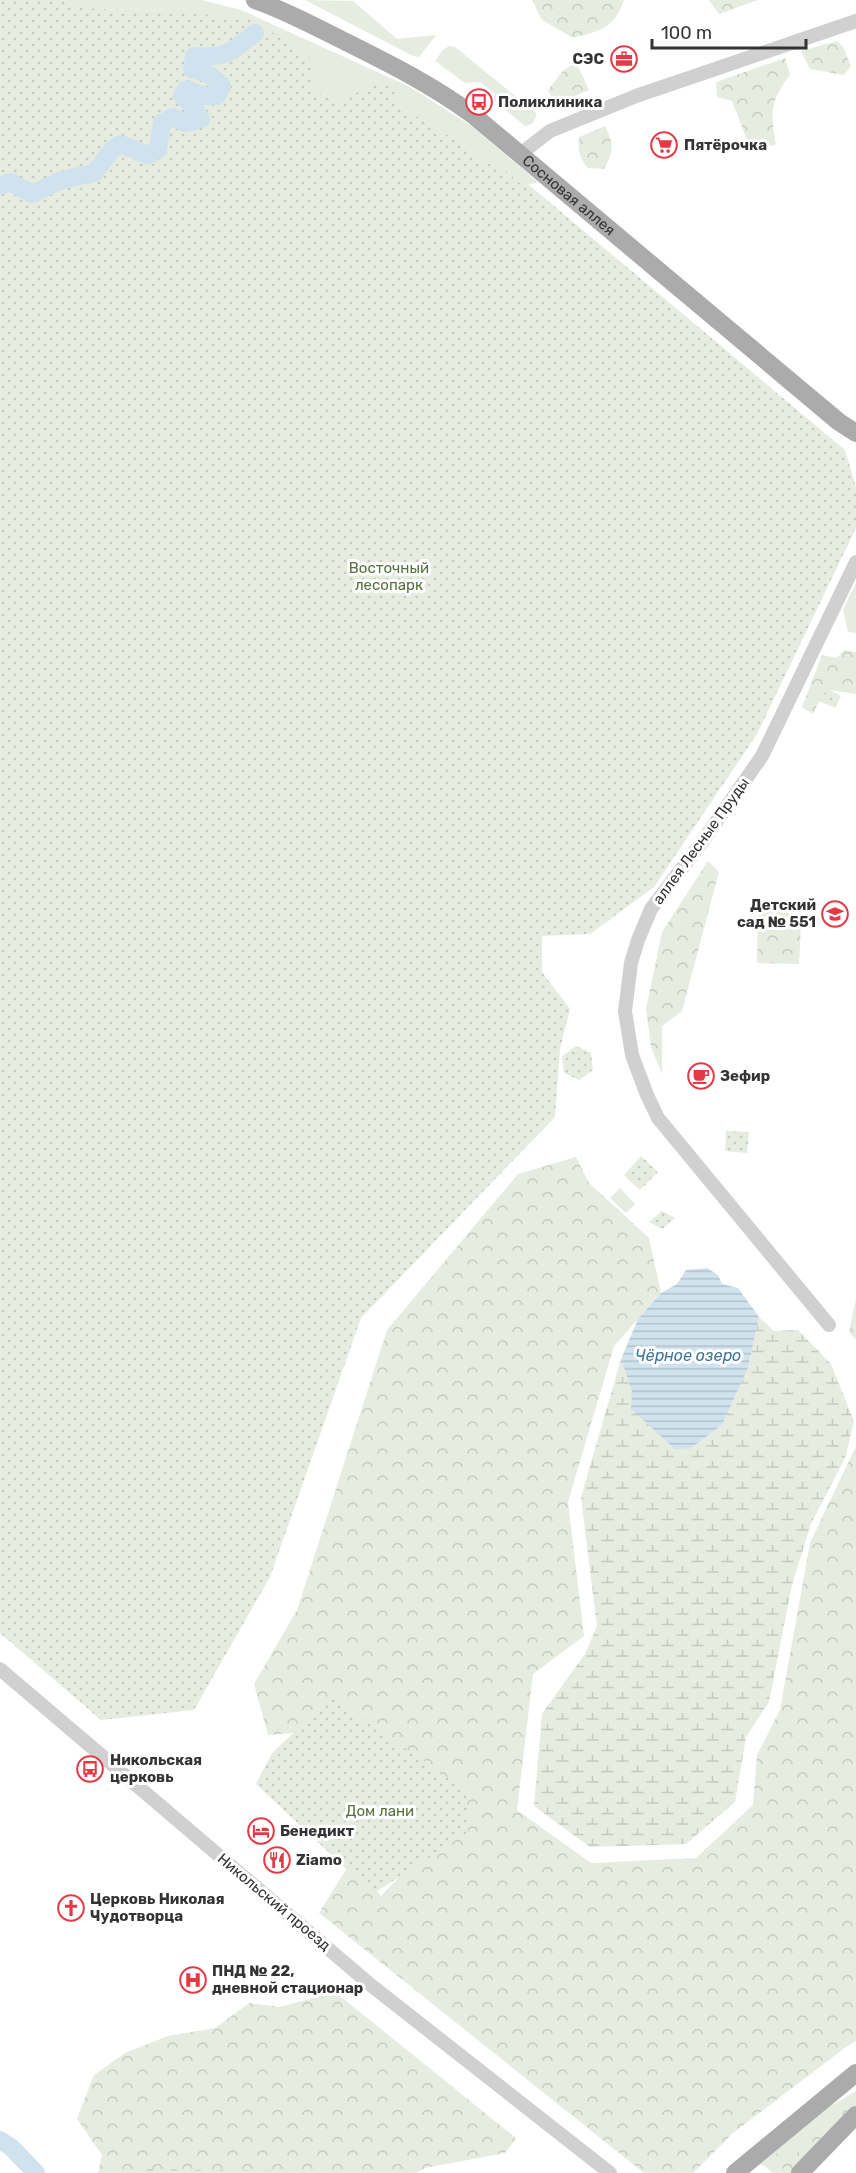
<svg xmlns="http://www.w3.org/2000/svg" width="856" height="2173" viewBox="0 0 856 2173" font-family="Rubik,sans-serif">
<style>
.grass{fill:#e6ecdf}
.forest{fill:url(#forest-crowns)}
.wetland{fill:url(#wetland-marsh)}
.cemetery{fill:url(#cemetery-stones)}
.park{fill:url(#park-dots)}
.water{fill:url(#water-rules)}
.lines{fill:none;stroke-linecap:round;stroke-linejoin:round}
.river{stroke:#cfe2ee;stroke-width:18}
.minor{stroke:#d0d0d0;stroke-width:14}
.major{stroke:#ababab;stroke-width:18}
.labels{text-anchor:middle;stroke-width:6;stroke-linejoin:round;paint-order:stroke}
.poi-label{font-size:15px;font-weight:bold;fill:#333;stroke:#fff;text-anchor:start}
.street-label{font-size:15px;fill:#333;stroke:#fff}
.park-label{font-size:15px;fill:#56703f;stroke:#fff}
.water-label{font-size:16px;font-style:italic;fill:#3f7597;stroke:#fff}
</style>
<defs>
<pattern id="forest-crowns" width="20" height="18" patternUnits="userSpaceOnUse" patternTransform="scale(1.5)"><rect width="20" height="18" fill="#e6ecdf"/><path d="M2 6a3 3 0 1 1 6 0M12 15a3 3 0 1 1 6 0" fill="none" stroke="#c6cbc0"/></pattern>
<pattern id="wetland-marsh" width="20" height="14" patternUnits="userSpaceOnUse" patternTransform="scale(1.5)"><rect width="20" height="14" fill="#e6ecdf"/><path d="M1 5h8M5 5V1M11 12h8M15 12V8" fill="none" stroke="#c6cbc0"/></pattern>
<pattern id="cemetery-stones" width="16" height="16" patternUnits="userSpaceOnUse" patternTransform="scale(1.5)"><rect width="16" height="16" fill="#e6ecdf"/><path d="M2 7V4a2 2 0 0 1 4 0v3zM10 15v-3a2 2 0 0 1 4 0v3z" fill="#c6cbc0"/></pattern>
<pattern id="park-dots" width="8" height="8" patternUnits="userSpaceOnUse" patternTransform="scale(1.5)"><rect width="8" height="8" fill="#e6ecdf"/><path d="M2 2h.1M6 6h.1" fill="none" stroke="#c6cbc0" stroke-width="1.8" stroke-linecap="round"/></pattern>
<pattern id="water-rules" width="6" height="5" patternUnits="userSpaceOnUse" patternTransform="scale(1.5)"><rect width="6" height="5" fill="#cfe2ee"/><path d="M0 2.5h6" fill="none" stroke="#b2c2cd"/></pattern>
</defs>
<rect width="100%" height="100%" fill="#fff"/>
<path class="grass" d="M60,0H202L241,10L410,87L470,125L538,182L523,186L501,166L476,161L467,147L399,106L336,102L311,88V59L170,11L95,9Z
M305,0L353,1L397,39L436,35L419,57L413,56Z
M449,46L455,47L536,113C536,121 533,125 525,126L494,100L495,94L480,82L465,83L435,61L443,50Z
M856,583V633L848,632L843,609Z
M620,1188L635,1204L626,1213L610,1198Z
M856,2091V2106L792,2173H773L765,2166L757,2163L827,2108Z"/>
<path class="forest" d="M532,0H624C614,29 599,31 573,38L542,20Z
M709,0H758L719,14Z
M837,41L843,47L851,66L844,75L810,69L801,51Z
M785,58L790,74C770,103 770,111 776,145L750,148L732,101L717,97L716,82Z
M576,62L589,90L555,104L548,90L562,72Z
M605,126C614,145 614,150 604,169L588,168C579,158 578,150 579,137Z
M844,650L856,652V694L829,690L822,695L813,714L802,707L822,655L837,658Z
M708,861L719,872L682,1011L662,1026V1074L651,1047L646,1009L662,932Z
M758,904L802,907L799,964L757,963Z
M576,1157L589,1183L649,1238L661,1293L614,1346L568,1502L584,1636L533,1674L517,1810L591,1863L696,1858L753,1805L757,1755L780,1710L810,1543L856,1446V2041L846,2047L733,2133L693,2173H644L319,1913L352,1860L381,1896L420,1855L307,1732L268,1735L254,1684L297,1610L387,1330L518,1174Z
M856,1299V1340L849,1332Z
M335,1992L516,2138L505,2153L425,2168L416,2173H98L102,2155L77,2119L94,2075L125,2053L168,2036L215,2028L249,2003L280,2007Z
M845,2104L847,2112L836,2123L825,2114L833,2108Z
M817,2126L822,2135L815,2149L808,2153L796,2140L806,2129Z
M793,2145L799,2152L800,2162L789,2172L775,2164L772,2156Z"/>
<path class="wetland" d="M759,1317L774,1331L798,1330L831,1364L854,1421L845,1458L811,1524L792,1585L769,1702L746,1737L735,1802L686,1844L590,1847L534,1806L542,1714L585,1654L597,1626L581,1497L621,1359L632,1392L691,1448L722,1425L748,1368Z"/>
<path class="cemetery" d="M145,2169L397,2172V2173H142Z"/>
<path class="park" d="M0,0H60L95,9L170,11L253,19L311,59V88L336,102L381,82L397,91L399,106L467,147L476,161L501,166L523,186L529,185L845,450L856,487V528L757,734L654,887L590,934L542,936V972L570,1009L560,1049L555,1117L361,1318L270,1577L194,1710L101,1720L0,1633Z
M829,690L841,696L835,708L819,701L822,695Z
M576,1046L591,1053L593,1070L579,1080L564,1073L562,1056Z
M726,1131L749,1132L747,1153L725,1151Z
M641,1156L658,1172L640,1190L624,1175Z
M662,1211L675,1218L662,1229L649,1222Z
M331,1698L466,1790L468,1832L373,1894L256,1784L272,1753Z"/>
<path class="water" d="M707,1268L718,1275L722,1284L738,1288L759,1317L748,1368L722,1425L691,1448L675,1449L631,1409L632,1392L621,1359L638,1319L661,1293L677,1284L686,1270Z"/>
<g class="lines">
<path class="river" d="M0,186L10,182L32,194L62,180L94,173L112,150L120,144L148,155L158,150L162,123L173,117L186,123L201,119L194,107L182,96L186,89L204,96H217L222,86L210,75L192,69L194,56C225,59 232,52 255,33
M0,2140L11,2147L36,2173"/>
<path class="minor" d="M519,155L550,131L636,96L856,21
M829,1325L658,1118L647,1095L632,1055L625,1011L631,963L638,940L651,909L702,842L762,756L856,562
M0,1669L372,1986L610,2173"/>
<g class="major">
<path id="s1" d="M255,0C284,10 312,25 340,39C388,63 429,83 473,115L839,422L856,433"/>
<path d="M735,2173L856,2073"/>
<path d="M800,2173L856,2115"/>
</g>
</g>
<defs>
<g id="office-ring" transform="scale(1.35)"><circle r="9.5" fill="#fff" stroke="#e63946" stroke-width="1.5"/><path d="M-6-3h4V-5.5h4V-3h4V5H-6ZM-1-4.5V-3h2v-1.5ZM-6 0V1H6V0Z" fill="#e63946"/></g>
<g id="bus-ring" transform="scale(1.35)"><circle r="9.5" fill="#fff" stroke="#e63946" stroke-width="1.5"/><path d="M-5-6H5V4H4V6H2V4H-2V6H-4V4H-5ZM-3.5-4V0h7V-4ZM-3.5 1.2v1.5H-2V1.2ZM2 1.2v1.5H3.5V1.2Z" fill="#e63946"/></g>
<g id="supermarket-ring" transform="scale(1.35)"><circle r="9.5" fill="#fff" stroke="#e63946" stroke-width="1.5"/><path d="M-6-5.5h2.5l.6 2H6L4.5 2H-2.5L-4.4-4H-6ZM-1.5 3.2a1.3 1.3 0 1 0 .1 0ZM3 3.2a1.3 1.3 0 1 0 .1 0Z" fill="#e63946"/></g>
<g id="school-ring" transform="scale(1.35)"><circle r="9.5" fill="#fff" stroke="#e63946" stroke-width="1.5"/><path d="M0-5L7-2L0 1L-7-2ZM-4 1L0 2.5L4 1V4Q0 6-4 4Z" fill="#e63946"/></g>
<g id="cafe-ring" transform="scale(1.35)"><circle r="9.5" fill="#fff" stroke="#e63946" stroke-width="1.5"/><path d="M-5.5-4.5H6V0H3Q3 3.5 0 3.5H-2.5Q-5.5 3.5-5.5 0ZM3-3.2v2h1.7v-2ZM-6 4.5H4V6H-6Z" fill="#e63946"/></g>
<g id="hotel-ring" transform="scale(1.35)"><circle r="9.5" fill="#fff" stroke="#e63946" stroke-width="1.5"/><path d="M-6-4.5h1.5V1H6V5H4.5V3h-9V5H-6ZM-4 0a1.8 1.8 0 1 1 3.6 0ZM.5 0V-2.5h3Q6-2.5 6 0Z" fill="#e63946"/></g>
<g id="restaurant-ring" transform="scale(1.35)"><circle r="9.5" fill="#fff" stroke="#e63946" stroke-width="1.5"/><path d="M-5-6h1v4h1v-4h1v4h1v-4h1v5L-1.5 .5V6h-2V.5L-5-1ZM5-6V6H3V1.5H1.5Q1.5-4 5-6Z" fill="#e63946"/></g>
<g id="church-ring" transform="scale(1.35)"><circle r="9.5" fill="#fff" stroke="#e63946" stroke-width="1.5"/><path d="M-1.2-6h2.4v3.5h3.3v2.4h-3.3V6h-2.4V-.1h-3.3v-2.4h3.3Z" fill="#e63946"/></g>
<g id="hospital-ring" transform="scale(1.35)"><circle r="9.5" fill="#fff" stroke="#e63946" stroke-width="1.5"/><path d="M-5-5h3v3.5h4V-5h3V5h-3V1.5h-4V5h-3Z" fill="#e63946"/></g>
</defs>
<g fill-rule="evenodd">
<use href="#office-ring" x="624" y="59"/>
<use href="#bus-ring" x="479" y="102"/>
<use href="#supermarket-ring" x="664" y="145"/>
<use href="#school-ring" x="835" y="914"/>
<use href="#cafe-ring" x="701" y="1076"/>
<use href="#bus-ring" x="90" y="1769"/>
<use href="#hotel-ring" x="261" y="1831"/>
<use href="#restaurant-ring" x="277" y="1860"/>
<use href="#church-ring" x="71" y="1908"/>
<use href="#hospital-ring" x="193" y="1980"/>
</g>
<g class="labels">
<g class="poi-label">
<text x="604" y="64" text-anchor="end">СЭС</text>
<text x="498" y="107">Поликлиника</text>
<text x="684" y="150">Пятёрочка</text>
<text x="816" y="910" text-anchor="end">Детский<tspan x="816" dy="17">сад № 551</tspan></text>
<text x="720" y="1081">Зефир</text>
<text x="110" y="1765">Никольская<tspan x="110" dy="17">церковь</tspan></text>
<text x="280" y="1836">Бенедикт</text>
<text x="296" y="1865">Ziamo</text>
<text x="90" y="1904">Церковь Николая<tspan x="90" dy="17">Чудотворца</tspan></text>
<text x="212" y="1976">ПНД № 22,<tspan x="212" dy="17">дневной стационар</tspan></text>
</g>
<g class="street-label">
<text dy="5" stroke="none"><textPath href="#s1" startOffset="372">Сосновая аллея</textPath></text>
<text transform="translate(701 841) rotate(-54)" y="5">аллея Лесные Пруды</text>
<text transform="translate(274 1902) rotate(40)" y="5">Никольский проезд</text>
</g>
<g class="park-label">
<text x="389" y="573">Восточный<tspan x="389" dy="17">лесопарк</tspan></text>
<text x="380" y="1816">Дом лани</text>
</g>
<g class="water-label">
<text x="688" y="1361">Чёрное озеро</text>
</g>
</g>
<path d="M652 39v9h154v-9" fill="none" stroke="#333333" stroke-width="3"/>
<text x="661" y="39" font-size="18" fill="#333333" stroke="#ffffff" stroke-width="4.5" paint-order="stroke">100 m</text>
</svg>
